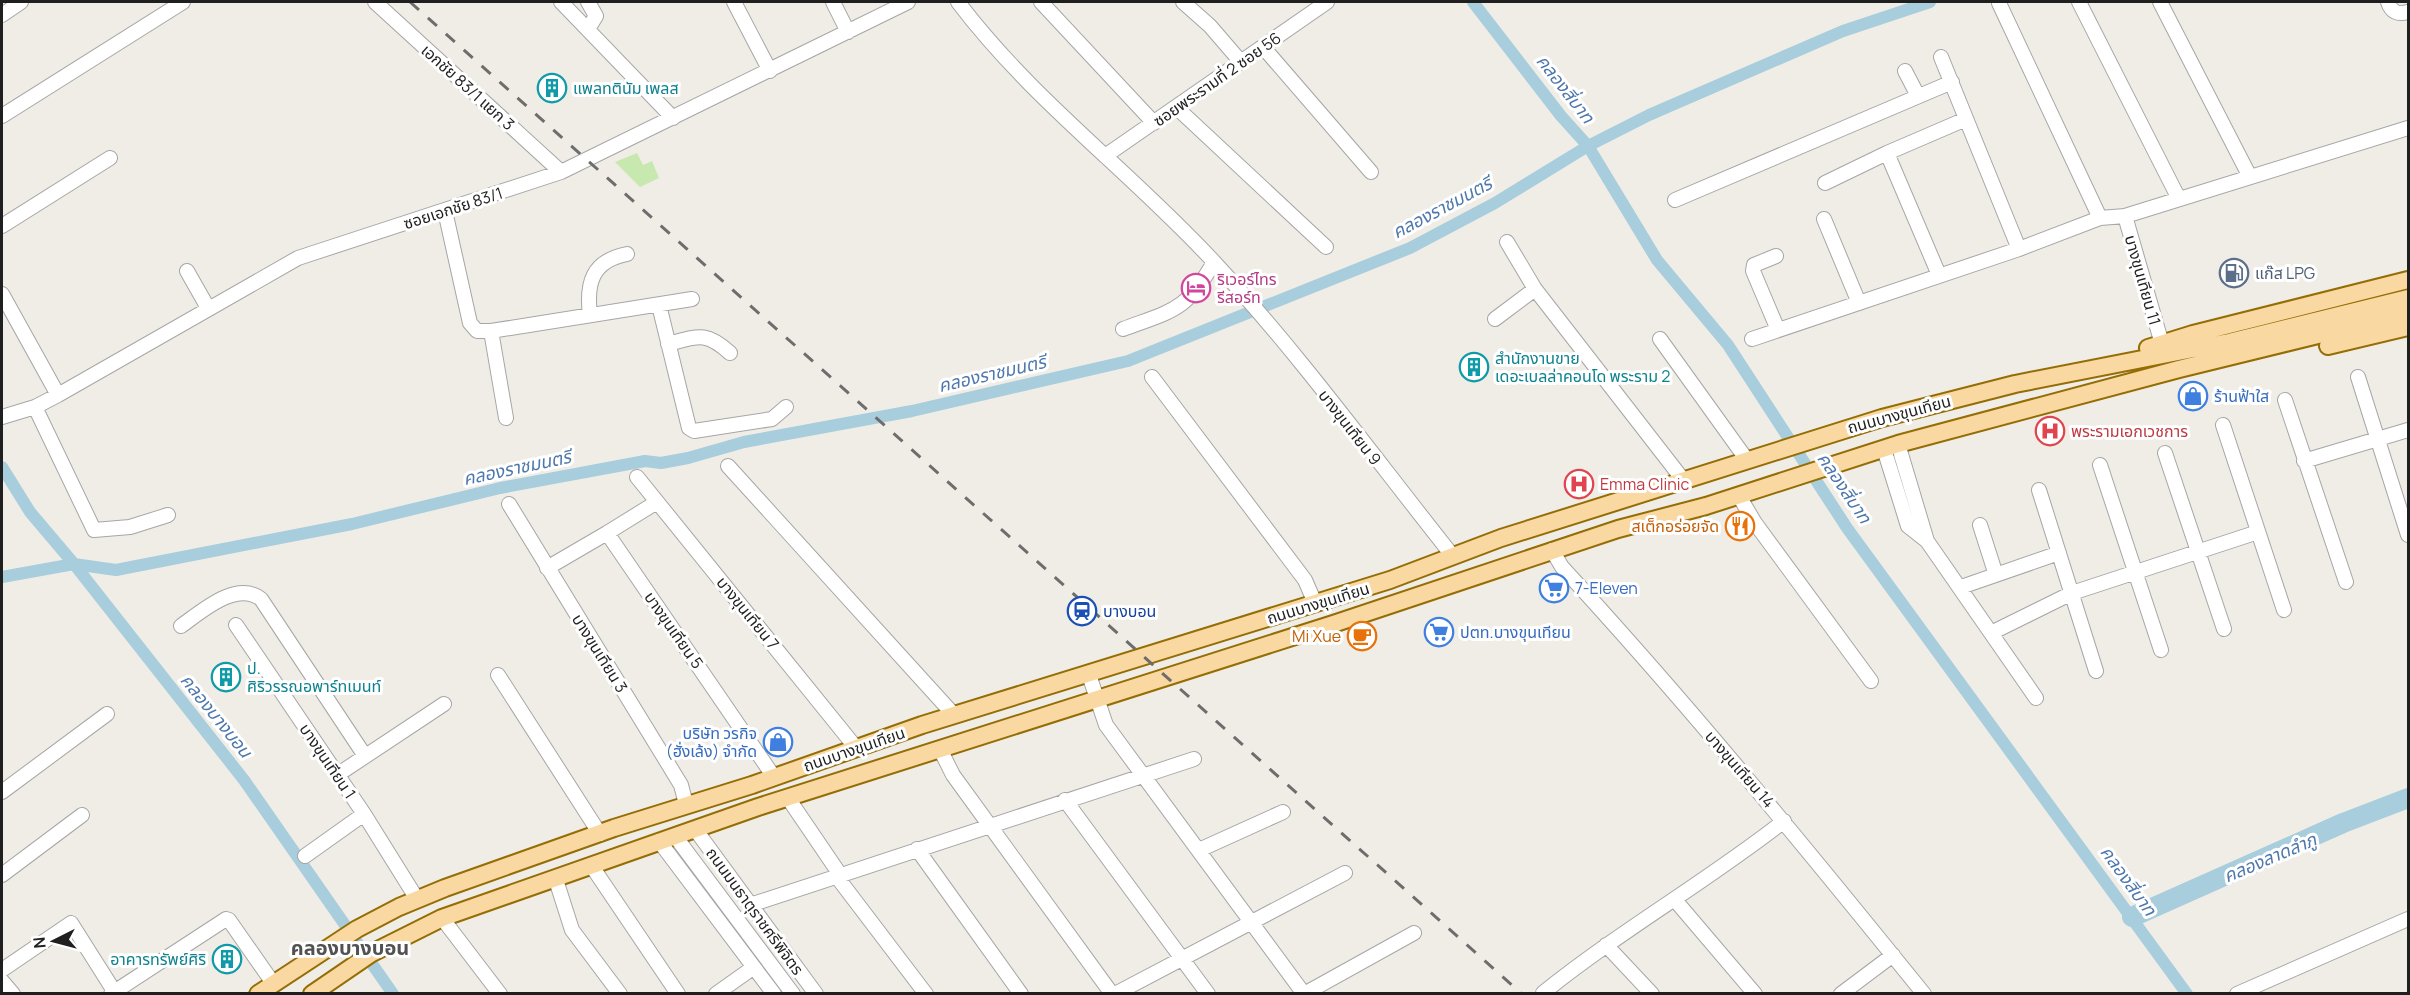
<svg xmlns="http://www.w3.org/2000/svg" width="2410" height="995" viewBox="0 0 2410 995" font-family="Manrope,'Noto Sans Thai',sans-serif">
<style>
.grass{fill:#c7e8ae}
.lines{fill:none;stroke-linecap:round;stroke-linejoin:round}
.canal{stroke:#a8cddc;stroke-width:12}
.river{stroke:#a8cddc;stroke-width:20}
.minor-casing{stroke:#a6a6a6;stroke-width:16}
.major-casing{stroke:#956d05;stroke-width:20}
.minor{stroke:#fff;stroke-width:14}
.major{stroke:#f9d8a2;stroke-width:16}
.rail{stroke:#6d6d6d;stroke-width:3;stroke-dasharray:12 12;stroke-linecap:butt}
.labels{text-anchor:middle;stroke-width:6;stroke-linejoin:round;paint-order:stroke}
.street-label{font-size:16px;fill:#1f1f1f;stroke:#fff}
.culture-label{font-size:16px;fill:#0d838f;stroke:#fff;text-anchor:start}
.service-label{font-size:16px;fill:#4e5e75;stroke:#fff;text-anchor:start}
.hotel-label{font-size:16px;fill:#b23c85;stroke:#fff;text-anchor:start}
.shop-label{font-size:16px;fill:#366cbe;stroke:#fff;text-anchor:start}
.health-label{font-size:16px;fill:#be3a42;stroke:#fff;text-anchor:start}
.food-label{font-size:16px;fill:#c56008;stroke:#fff;text-anchor:end}
.transit-label{font-size:16px;fill:#164399;stroke:#fff;text-anchor:start}
.water-label{font-size:18px;font-style:italic;fill:#4e78ac;stroke:#fff}
.quarter-label{font-size:20px;font-weight:bold;fill:#525252;stroke:#fff}
</style>
<rect width="100%" height="100%" fill="#f0ede6"/>
<path class="grass" d="M637,153L643,165L652,161L659,178L640,187L615,162Z"/>
<g class="lines">
<path class="canal" d="M1473,2L1561,116L1588,146L1657,260L1728,345L1847,528L2187,994
M2,467L30,512L74,564L244,780L393,994
M2,577L74,564L116,570L352,524L500,488L645,461L661,463L688,458L744,442L912,411L1128,361L1410,248L1495,203L1588,146L1649,115L1843,31L1930,2"/>
<path class="river" d="M2132,917L2343,823L2408,798"/>
<g class="minor-casing">
<path id="minor" d="M375,2L561,172
M561,2L673,118
M734,2L770,71
M833,2L848,32
M958,2C1032,100 1132,173 1215,263C1300,355 1374,457 1452,555
M1041,2L1154,123
M1183,2L1210,26L1241,62
M2079,2L2179,199
M2160,2L2250,177
M2388,2C2391,12 2398,15 2408,12
M1999,3L2100,218
M2,15L21,2
M588,29L596,16L588,2
M1263,47L1371,172
M1941,57L2019,249
M1905,71L1918,96
M1177,108L1326,247
M2,116L183,2
M1887,153L1939,275
M1105,156L1327,2
M1825,183L1887,153L1966,119
M1675,200L1952,82
M445,211L470,323L477,331H491L692,299
M2125,216L2162,344
M1824,219L1859,303
M2,226L110,158
M1507,242L1535,289L1684,481
M1776,256L1754,265L1753,271L1778,330
M187,271L208,308
M2,294L58,395
M659,305L689,428L694,431L772,419L786,407
M590,315C586,283 592,261 627,254
M1495,319L1535,289
M1123,329C1174,310 1186,311 1214,262
M491,331L506,418
M1660,339L1747,460
M1752,339L2019,249L2100,218L2125,216L2408,128
M668,344C698,336 706,331 730,353
M1152,377L1305,580L1315,603
M2358,377L2408,535
M2285,400L2346,582
M35,407L94,530L130,527L168,515
M2,417L35,407L58,395L298,258L561,172L908,2
M2223,425L2284,610
M1898,444L1927,541
M1884,449L1908,526L1927,541L2036,698
M2165,453L2224,629
M2304,461L2408,430
M2100,465L2161,650
M728,466L954,715
M637,477L857,749
M2039,490L2096,671
M1739,496L1755,523L1871,681
M657,502L607,533L774,777
M509,504L681,785L686,804
M1980,525L1995,572
M1552,550L1562,567C1688,704 1806,848 1924,994
M547,568L607,533
M1961,587L2059,553
M236,625L364,814L417,899
M181,626C201,612 236,580 261,599L365,756
M1993,632L2072,593L2258,532
M498,675L600,834
M1089,675L1106,725L1304,994L1414,933
M940,749L953,775L1112,994
M337,775L444,704
M2,792L107,714
M788,798L841,876
M1065,800L1208,994
M695,829L816,994
M675,836L793,994
M659,841L774,994
M917,849L1021,994
M1199,850L1283,812
M305,856L364,814
M591,865L678,994
M2,875L82,815
M837,877L926,994
M556,880L572,930L620,994
M1675,900L1755,994
M750,905L1194,759
M442,918L500,994
M1606,945L1652,994
M2,970L71,923L114,991
M2,981L13,994
M1543,993C1620,931 1706,882 1784,821
M111,994L226,919L229,920L273,983
M716,994L754,967
M1115,994L1345,873
M1841,994L1893,955
M2237,994L2408,919"/>
</g>
<g class="major-casing">
<path id="major" d="M2328,346L2408,327
M2148,348L2193,334L2408,280
M258,994L357,929L399,907L445,888L614,828L752,785L922,725L1390,580L1501,538L1882,418L2015,384L2229,342L2408,298
M312,994L372,953L442,918L758,807L1333,624L1618,529L1706,506L1898,444L2179,369L2408,313"/>
</g>
<use href="#minor" class="minor"/>
<use href="#major" class="major"/>
<path class="rail" d="M410,2L1522,994"/>
</g>
<defs>
<g id="building-ring" transform="scale(1.5)"><circle r="9.5" fill="#fff" stroke="#0f9aa8" stroke-width="1.5"/><path d="M-4-6H4V6H1V3H-1V6H-4ZM-2.5-4.3h1.7v1.8h-1.7ZM.8-4.3h1.7v1.8H.8ZM-2.5-1h1.7V.8h-1.7ZM.8-1h1.7V.8H.8Z" fill="#0f9aa8"/></g>
<g id="fuel-ring" transform="scale(1.5)"><circle r="9.5" fill="#fff" stroke="#5c6f8a" stroke-width="1.5"/><path d="M-5.5-6h7V0h2V4h1.3V-2.5L3-4.5l.8-.8L6-3V5H2.5V1h-1V6h-7ZM-4.2-4.7v3.2H.2V-4.7Z" fill="#5c6f8a"/></g>
<g id="hotel-ring" transform="scale(1.5)"><circle r="9.5" fill="#fff" stroke="#d1479c" stroke-width="1.5"/><path d="M-6-4.5h1.5V1H6V5H4.5V3h-9V5H-6ZM-4 0a1.8 1.8 0 1 1 3.6 0ZM.5 0V-2.5h3Q6-2.5 6 0Z" fill="#d1479c"/></g>
<g id="shop-ring" transform="scale(1.5)"><circle r="9.5" fill="#fff" stroke="#3f7fe0" stroke-width="1.5"/><path d="M-5-2.5h2.3a2.7 3.5 0 0 1 5.4 0H5L5.5 6h-11ZM-1.5-2.5h3a1.5 2.3 0 0 0-3 0Z" fill="#3f7fe0"/></g>
<g id="hospital-ring" transform="scale(1.5)"><circle r="9.5" fill="#fff" stroke="#e0444e" stroke-width="1.5"/><path d="M-5-5h3v3.5h4V-5h3V5h-3V1.5h-4V5h-3Z" fill="#e0444e"/></g>
<g id="restaurant-ring" transform="scale(1.5)"><circle r="9.5" fill="#fff" stroke="#e8710a" stroke-width="1.5"/><path d="M-5-6h1v4h1v-4h1v4h1v-4h1v5L-1.5 .5V6h-2V.5L-5-1ZM5-6V6H3V1.5H1.5Q1.5-4 5-6Z" fill="#e8710a"/></g>
<g id="supermarket-ring" transform="scale(1.5)"><circle r="9.5" fill="#fff" stroke="#3f7fe0" stroke-width="1.5"/><path d="M-6-5.5h2.5l.6 2H6L4.5 2H-2.5L-4.4-4H-6ZM-1.5 3.2a1.3 1.3 0 1 0 .1 0ZM3 3.2a1.3 1.3 0 1 0 .1 0Z" fill="#3f7fe0"/></g>
<g id="station-ring" transform="scale(1.5)"><circle r="9.5" fill="#fff" stroke="#1a4fb4" stroke-width="1.5"/><path d="M-3-6H3Q5-6 5-4V2Q5 4 3 4L4.5 6H3L1.5 4h-3L-3 6H-4.5L-3 4Q-5 4-5 2V-4Q-5-6-3-6ZM-3.5-4v3h7v-3ZM-3.5 1v1.5H-2V1ZM2 1v1.5H3.5V1Z" fill="#1a4fb4"/></g>
<g id="cafe-ring" transform="scale(1.5)"><circle r="9.5" fill="#fff" stroke="#e8710a" stroke-width="1.5"/><path d="M-5.5-4.5H6V0H3Q3 3.5 0 3.5H-2.5Q-5.5 3.5-5.5 0ZM3-3.2v2h1.7v-2ZM-6 4.5H4V6H-6Z" fill="#e8710a"/></g>
</defs>
<g fill-rule="evenodd">
<use href="#building-ring" x="552" y="88"/>
<use href="#fuel-ring" x="2234" y="273"/>
<use href="#hotel-ring" x="1196" y="288"/>
<use href="#building-ring" x="1474" y="367"/>
<use href="#shop-ring" x="2193" y="396"/>
<use href="#hospital-ring" x="2050" y="431"/>
<use href="#hospital-ring" x="1579" y="484"/>
<use href="#restaurant-ring" x="1740" y="526"/>
<use href="#supermarket-ring" x="1554" y="588"/>
<use href="#station-ring" x="1082" y="611"/>
<use href="#supermarket-ring" x="1439" y="632"/>
<use href="#cafe-ring" x="1362" y="636"/>
<use href="#building-ring" x="226" y="677"/>
<use href="#shop-ring" x="778" y="742"/>
<use href="#building-ring" x="227" y="959"/>
</g>
<g class="labels">
<g class="street-label">
<text transform="translate(1217 79) rotate(-35)" y="6">ซอยพระรามที่ 2 ซอย 56</text>
<text transform="translate(468 87) rotate(42)" y="6">เอกชัย 83/1 แยก 3</text>
<text transform="translate(453 208) rotate(-18)" y="6">ซอยเอกชัย 83/1</text>
<text transform="translate(2143 280) rotate(74)" y="6">บางขุนเทียน 11</text>
<text transform="translate(1899 414) rotate(-15)" y="6">ถนนบางขุนเทียน</text>
<text transform="translate(1350 427) rotate(52)" y="6">บางขุนเทียน 9</text>
<text transform="translate(1318 603) rotate(-17)" y="6">ถนนบางขุนเทียน</text>
<text transform="translate(748 613) rotate(51)" y="6">บางขุนเทียน 7</text>
<text transform="translate(674 630) rotate(55)" y="6">บางขุนเทียน 5</text>
<text transform="translate(600 653) rotate(58)" y="6">บางขุนเทียน 3</text>
<text transform="translate(854 749) rotate(-19)" y="6">ถนนบางขุนเทียน</text>
<text transform="translate(328 761) rotate(56)" y="6">บางขุนเทียน 1</text>
<text transform="translate(1740 769) rotate(49)" y="6">บางขุนเทียน 14</text>
<text transform="translate(755 911) rotate(54)" y="6">ถนนมนธาตุราชศรีพิจิตร</text>
</g>
<g class="culture-label">
<text x="573" y="94">แพลทตินัม เพลส</text>
<text x="1495" y="364">สำนักงานขาย<tspan x="1495" dy="18">เดอะเบลล่าคอนโด พระราม 2</tspan></text>
<text x="247" y="674">ป.<tspan x="247" dy="18">ศิริวรรณอพาร์ทเมนท์</tspan></text>
<text x="206" y="965" text-anchor="end">อาคารทรัพย์ศิริ</text>
</g>
<g class="service-label">
<text x="2255" y="279">แก๊ส LPG</text>
</g>
<g class="hotel-label">
<text x="1217" y="285">ริเวอร์ไทร<tspan x="1217" dy="18">รีสอร์ท</tspan></text>
</g>
<g class="shop-label">
<text x="2214" y="402">ร้านฟ้าใส</text>
<text x="1575" y="594">7-Eleven</text>
<text x="1460" y="638">ปตท.บางขุนเทียน</text>
<text x="757" y="739" text-anchor="end">บริษัท วรกิจ<tspan x="757" dy="18">(ฮั่งเล้ง) จำกัด</tspan></text>
</g>
<g class="health-label">
<text x="2071" y="437">พระรามเอกเวชการ</text>
<text x="1600" y="490">Emma Clinic</text>
</g>
<g class="food-label">
<text x="1719" y="532">สเต็กอร่อยจัด</text>
<text x="1341" y="642">Mi Xue</text>
</g>
<g class="transit-label">
<text x="1103" y="617">บางบอน</text>
</g>
<g class="water-label">
<text transform="translate(1565 89) rotate(52)" y="6">คลองสี่บาท</text>
<text transform="translate(1442 208) rotate(-28)" y="6">คลองราชมนตรี</text>
<text transform="translate(992 374) rotate(-13)" y="6">คลองราชมนตรี</text>
<text transform="translate(517 468) rotate(-12)" y="6">คลองราชมนตรี</text>
<text transform="translate(1844 488) rotate(56)" y="6">คลองสี่บาท</text>
<text transform="translate(216 716) rotate(51)" y="6">คลองบางบอน</text>
<text transform="translate(2270 858) rotate(-23)" y="6">คลองลาดลำภู</text>
<text transform="translate(2128 881) rotate(54)" y="6">คลองสี่บาท</text>
</g>
<g class="quarter-label">
<text x="350" y="955">คลองบางบอน</text>
</g>
</g>
<rect width="2410" height="995" fill="none" stroke="#1f1f1f" stroke-width="6"/>
<g transform="translate(54 941) rotate(264)" stroke="#ffffff" stroke-width="4.5" paint-order="stroke">
<path d="M0-4.5L10 22L0 15L-10 22Z" fill="#1f1f1f"/>
<text y="-9" font-size="16" font-weight="bold" text-anchor="middle" fill="#1f1f1f">N</text>
</g>
</svg>
